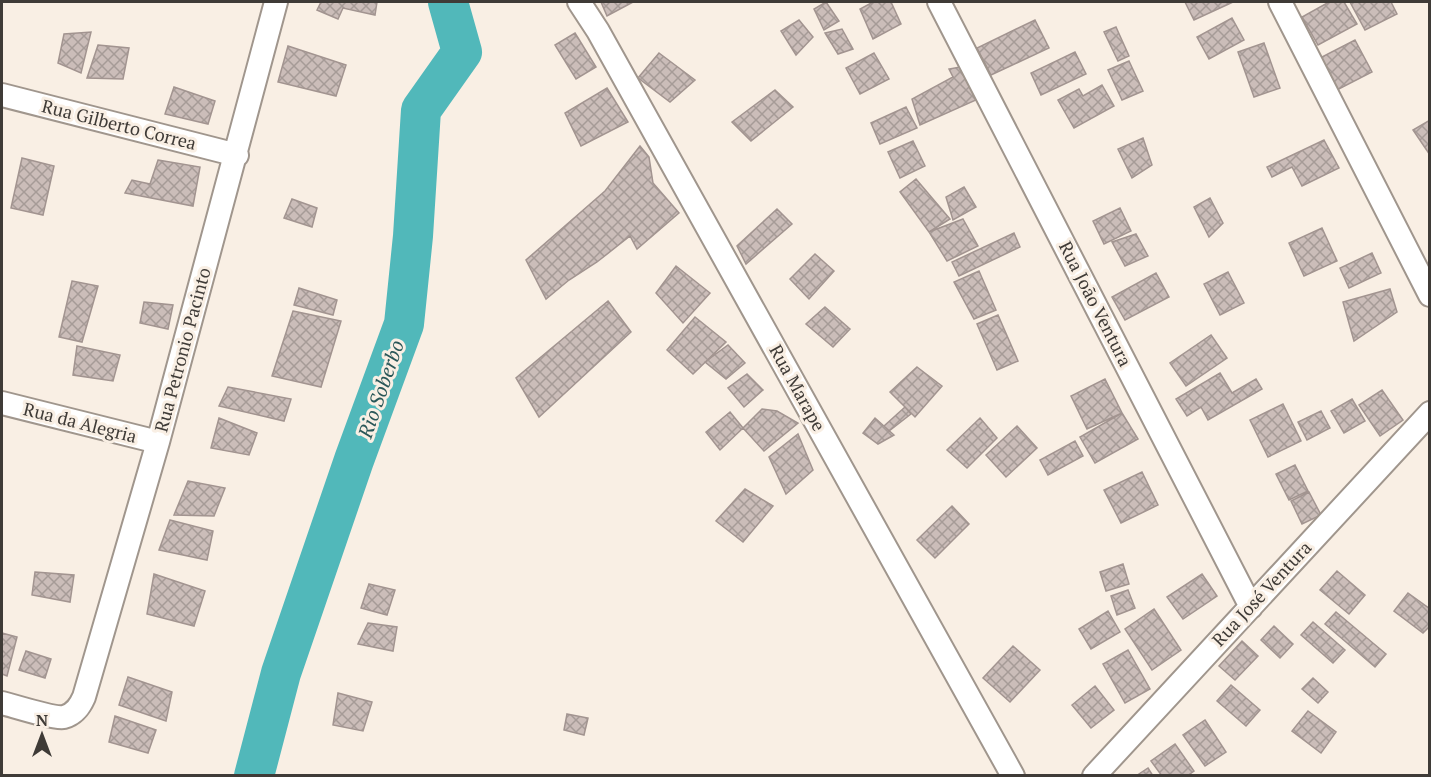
<svg xmlns="http://www.w3.org/2000/svg" width="1431" height="777" viewBox="0 0 1431 777" font-family="'PT Serif',serif">
<style>
.lines{fill:none;stroke-linecap:round;stroke-linejoin:round}
.river{stroke:#51b8ba;stroke-width:40}
.building{fill:url(#building-cross-hatch);stroke:#a29490;stroke-width:1.5}
.minor-casing{stroke:#a0968d;stroke-width:26}
.minor{stroke:#fff;stroke-width:22}
.labels{text-anchor:middle;stroke-width:6;stroke-linejoin:round;paint-order:stroke}
.street-label{font-size:18px;fill:#3f3b37;stroke:#f9efe4}
.water-label{font-size:20px;font-style:italic;fill:#2a5758;stroke:#f9efe4}
</style>
<defs>
<pattern id="building-cross-hatch" width="8" height="8" patternUnits="userSpaceOnUse" patternTransform="scale(1.5)"><rect width="8" height="8" fill="#cbbdb9"/><path d="M0 0l8 8M0 8l8-8" fill="none" stroke="#a69b97"/></pattern>
</defs>
<rect width="100%" height="100%" fill="#f9efe4"/>
<g class="lines">
<path class="river" d="M254,776L281,673L354,460L404,324L413,236L421,110L462,52L448,2"/>
</g>
<path class="building" d="M321,2H377L375,15L343,8L338,19L317,10Z
M601,2H633L607,16Z
M826,2L839,21L824,30L814,9Z
M873,2H891L901,24L873,39L860,9Z
M1185,2H1233L1194,20Z
M1329,2H1344L1357,24L1318,45L1302,17Z
M1350,2H1391L1397,14L1365,30Z
M1232,18L1244,40L1209,59L1197,37Z
M799,20L813,37L796,55L781,31Z
M1035,20L1049,48L991,75L977,48Z
M1116,27L1129,56L1118,61L1104,32Z
M842,29L853,49L838,54L825,33Z
M91,32L81,73L58,63L64,34Z
M575,33L596,67L576,79L555,45Z
M1355,40L1372,72L1333,92L1316,60Z
M1264,43L1280,88L1254,97L1238,52Z
M98,45L129,48L123,79L87,78Z
M288,46L346,65L336,96L278,82Z
M1075,52L1086,74L1041,95L1031,73Z
M659,53L695,80L670,102L638,78Z
M874,53L889,79L860,94L846,68Z
M1129,61L1143,91L1122,100L1108,70Z
M960,67L976,100L920,125L912,99L953,77L949,69Z
M1102,85L1114,106L1074,128L1058,100L1079,89L1083,96Z
M174,87L215,101L208,124L165,114Z
M607,88L628,122L581,146L565,113Z
M775,90L793,107L751,141L732,122Z
M906,107L917,128L880,144L871,123Z
M1430,120V155L1413,130Z
M1143,138L1152,165L1132,178L1118,149Z
M1324,140L1339,168L1302,186L1292,167L1272,177L1267,167Z
M913,141L925,166L900,178L888,152Z
M640,146L649,157L653,183L679,213L637,249L630,236L597,262L569,280L546,299L526,260L605,191Z
M22,158L54,166L43,215L11,208Z
M158,160L200,167L193,206L125,193L132,180L150,184Z
M916,179L950,219L929,232L900,192Z
M964,187L976,207L953,220L946,197Z
M1210,198L1223,223L1209,237L1194,207Z
M292,199L317,208L312,227L284,218Z
M1120,208L1131,231L1104,244L1093,221Z
M777,209L792,224L746,264L737,246Z
M963,219L978,246L947,261L929,232Z
M1322,228L1337,261L1304,276L1289,243Z
M1014,233L1020,247L959,276L952,262Z
M1136,234L1148,256L1125,266L1112,242Z
M1372,253L1381,273L1349,288L1340,268Z
M815,254L834,271L809,299L790,279Z
M676,266L710,293L683,323L656,293Z
M979,271L996,310L974,319L954,282Z
M1228,272L1244,303L1220,315L1204,284Z
M1156,273L1169,297L1125,320L1112,297Z
M72,281L98,286L82,342L59,337Z
M299,288L337,300L333,315L294,305Z
M1390,289L1397,312L1354,341L1343,302Z
M608,301L631,332L539,417L516,378Z
M144,302L173,305L168,329L140,323Z
M825,307L850,329L833,347L806,324Z
M293,311L341,321L321,387L272,376Z
M998,315L1018,361L997,370L977,324Z
M695,317L726,342L693,374L667,350Z
M1211,335L1227,358L1186,386L1170,363Z
M728,345L745,363L726,379L705,362Z
M77,346L120,355L113,381L73,375Z
M917,367L942,386L915,417L890,392Z
M1220,373L1232,393L1256,379L1262,389L1208,420L1201,407L1187,416L1176,399Z
M747,374L763,390L744,407L728,388Z
M1105,379L1122,413L1087,429L1071,396Z
M228,387L291,399L284,421L219,406Z
M1382,390L1403,420L1380,436L1359,405Z
M1352,399L1365,421L1344,433L1331,411Z
M1283,404L1301,441L1268,457L1250,420Z
M905,407L911,414L889,431L884,426Z
M762,409L777,411L798,423L764,451L743,428Z
M1321,411L1330,428L1307,440L1298,422Z
M730,412L743,428L720,450L706,432Z
M1122,413L1138,439L1095,463L1080,437Z
M219,418L257,433L249,455L211,448Z
M875,418L894,435L878,444L863,433Z
M980,418L997,438L967,468L947,450Z
M1017,426L1037,448L1006,477L986,455Z
M798,434L813,470L786,494L769,457Z
M1075,441L1083,456L1048,475L1040,460Z
M1295,465L1308,491L1289,500L1276,474Z
M1142,472L1158,505L1121,523L1104,490Z
M188,481L225,488L214,516L174,515Z
M745,489L773,506L743,542L716,521Z
M1309,492L1321,515L1302,524L1291,501Z
M952,506L969,524L935,558L917,540Z
M170,520L213,531L207,560L159,550Z
M1123,564L1129,584L1106,591L1100,572Z
M1337,571L1365,595L1349,614L1320,590Z
M35,572L74,575L70,602L32,595Z
M154,574L205,591L194,626L147,614Z
M1202,574L1217,596L1183,619L1167,597Z
M369,584L395,590L387,615L361,608Z
M1128,590L1135,608L1117,615L1111,596Z
M1408,593L1430,609V626L1423,633L1394,611Z
M1154,609L1181,650L1152,670L1125,629Z
M1108,611L1120,632L1091,649L1079,629Z
M1336,612L1386,654L1375,667L1325,624Z
M1313,622L1345,650L1333,663L1301,635Z
M368,623L397,627L393,651L358,644Z
M1274,626L1293,644L1280,658L1261,640Z
M2,633L17,637L7,676L2,674Z
M1242,641L1258,656L1235,680L1219,666Z
M1013,646L1040,670L1010,702L983,678Z
M1128,650L1150,689L1125,703L1103,664Z
M26,651L51,659L45,678L19,670Z
M128,677L172,692L166,721L119,705Z
M1313,678L1328,692L1318,703L1302,689Z
M1231,685L1260,710L1246,726L1217,701Z
M1095,686L1114,710L1091,728L1072,705Z
M338,693L372,702L363,731L333,725Z
M1308,711L1336,732L1321,753L1292,731Z
M567,714L588,718L584,735L564,730Z
M115,716L156,730L148,753L109,742Z
M1205,720L1226,752L1205,766L1183,735Z
M1175,744L1194,771L1187,776H1162L1151,761Z
M1148,768L1153,776H1136Z"/>
<g class="lines">
<g class="minor-casing">
<path id="minor" d="M579,2L598,31L1013,776
M939,2L1251,607
M1280,2L1430,295
M2,95L237,155
M2,403L158,442
M2,703C14,706 54,719 64,717C75,714 80,706 84,697L158,442L276,2
M1094,776L1430,413"/>
</g>
<use href="#minor" class="minor"/>
</g>
<g class="labels">
<g class="street-label">
<text transform="translate(119 125) rotate(14)" y="6">Rua Gilberto Correa</text>
<text transform="translate(1095 304) rotate(63)" y="6">Rua João Ventura</text>
<text transform="translate(183 350) rotate(-75)" y="6">Rua Petronio Pacinto</text>
<text transform="translate(797 388) rotate(61)" y="6">Rua Marape</text>
<text transform="translate(80 423) rotate(14)" y="6">Rua da Alegria</text>
<text transform="translate(1262 594) rotate(-47)" y="6">Rua José Ventura</text>
</g>
<g class="water-label">
<text transform="translate(381 389) rotate(-71)" y="7">Rio Soberbo</text>
</g>
</g>
<rect width="1431" height="777" fill="none" stroke="#3f3b37" stroke-width="6"/>
<g transform="translate(42 735)" stroke="#f9efe4" stroke-width="4.5" paint-order="stroke">
<path d="M0-4.5L10 22L0 15L-10 22Z" fill="#3f3b37"/>
<text y="-9" font-size="16" font-weight="bold" text-anchor="middle" fill="#3f3b37">N</text>
</g>
</svg>
